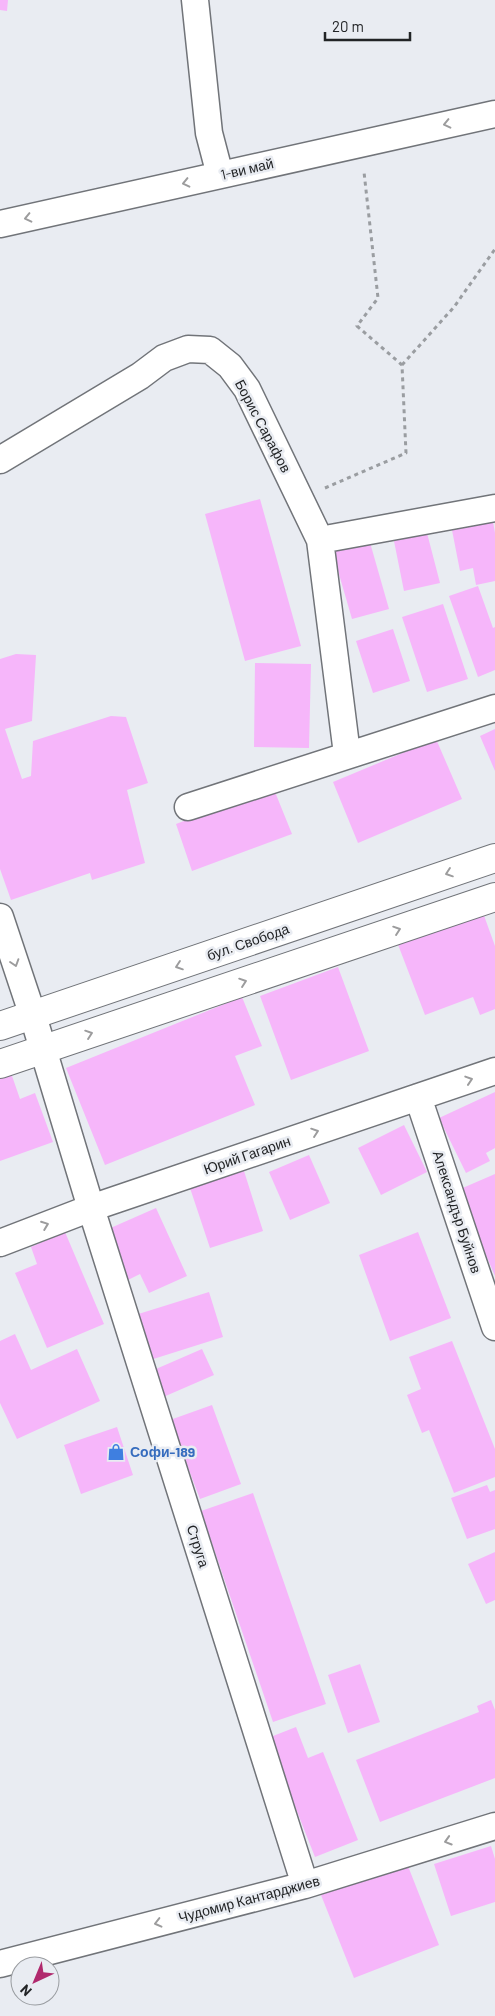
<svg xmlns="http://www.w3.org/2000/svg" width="495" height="2016" viewBox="0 0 495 2016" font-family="Barlow,sans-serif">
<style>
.building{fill:#f6b6fa}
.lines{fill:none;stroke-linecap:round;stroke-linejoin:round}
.minor-casing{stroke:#717479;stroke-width:29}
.tertiary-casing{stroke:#717479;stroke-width:30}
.path{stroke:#9a9da1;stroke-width:3;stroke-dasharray:4 4;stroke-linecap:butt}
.minor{stroke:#fff;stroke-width:26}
.tertiary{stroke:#fff;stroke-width:28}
.oneway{stroke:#9c9c9d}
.labels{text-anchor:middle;stroke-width:5;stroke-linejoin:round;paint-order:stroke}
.street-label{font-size:14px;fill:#222426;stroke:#e9ecf2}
.shop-label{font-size:14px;font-weight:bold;fill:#366cbe;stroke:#e9ecf2;text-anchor:start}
</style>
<rect width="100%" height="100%" fill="#e9ecf2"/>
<path class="building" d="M0,0H8L7,11L0,10Z
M260,499L301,646L245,661L205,514Z
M492,516L495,533V581L476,585L473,568L460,571L451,525Z
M427,533L440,583L404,591L393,536Z
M369,539L389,609L352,619L332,550Z
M478,586L493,628L495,627V670L478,677L449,596Z
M443,604L468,679L427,692L402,617Z
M393,629L410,681L373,693L356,641Z
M16,654L36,655L32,721L5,729L22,779L31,776L33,741L111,716L126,717L148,783L127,790L145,863L92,880L90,873L11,900L0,869V659Z
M255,663L311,664L309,748L254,747Z
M495,729V771L480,736Z
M436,739L462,799L358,843L333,782Z
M273,787L292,834L192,871L176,824Z
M482,910L495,946V1009L480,1015L473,997L425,1015L397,942Z
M338,967L369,1051L291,1080L260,996Z
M242,997L262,1046L235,1056L255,1105L105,1165L66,1068Z
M11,1073L20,1099L35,1093L53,1142L0,1161V1077Z
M495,1092V1148L486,1153L490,1161L466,1173L439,1118Z
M404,1125L427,1172L381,1195L358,1148Z
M309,1155L330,1203L290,1220L269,1172Z
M244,1171L263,1231L210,1248L190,1188Z
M495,1174V1276L458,1190Z
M156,1208L187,1276L149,1293L140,1274L128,1280L106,1230Z
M65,1232L104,1324L47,1348L15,1273L37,1264L31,1247Z
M418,1232L451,1318L390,1341L359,1255Z
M209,1292L223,1337L147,1361L132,1316Z
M15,1334L31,1370L77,1349L100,1401L17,1439L0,1403V1341Z
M452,1341L495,1449V1477L454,1493L429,1430L422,1433L407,1395L421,1389L409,1357Z
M202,1349L214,1375L161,1398L149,1372Z
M212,1405L241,1484L200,1499L170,1420Z
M117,1427L133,1475L81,1494L64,1445Z
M487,1485L490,1492L495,1490V1529L467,1539L451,1498Z
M253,1493L326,1704L273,1722L201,1511Z
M495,1552V1600L486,1604L468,1564Z
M360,1664L380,1722L348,1733L328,1675Z
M491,1700L495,1710V1778L380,1822L356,1760L479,1712L477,1706Z
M296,1727L308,1758L323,1752L358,1840L315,1857L268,1738Z
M491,1846L495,1859V1902L451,1916L434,1864Z
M406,1861L439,1945L354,1978L321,1895Z"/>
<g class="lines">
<g class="minor-casing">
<path id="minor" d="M195,0L209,133L220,175
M0,224L495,114
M0,460L140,376L164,358L188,349L210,350L230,366L247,389L320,540L347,754
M320,540L495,508
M188,807L495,708
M0,917L33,1016L91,1208L305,1885
M418,1097L495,1327
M0,1243L91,1208L495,1071
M0,1964L305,1885L495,1826"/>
</g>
<g class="tertiary-casing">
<path id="tertiary" d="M0,1026L495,858
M0,1064L495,897"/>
</g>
<path class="path" d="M402,365L454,307L495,249
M325,488L406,453L402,365L357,326L378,298L364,172"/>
<use href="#minor" class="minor"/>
<use href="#tertiary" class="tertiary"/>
</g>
<defs><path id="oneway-chevron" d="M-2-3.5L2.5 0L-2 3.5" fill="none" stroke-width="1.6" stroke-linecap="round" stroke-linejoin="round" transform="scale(1.25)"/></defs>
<g class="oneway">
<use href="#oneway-chevron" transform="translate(447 124) rotate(167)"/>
<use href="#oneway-chevron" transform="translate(186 183) rotate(167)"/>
<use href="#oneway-chevron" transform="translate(28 218) rotate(167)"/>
<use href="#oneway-chevron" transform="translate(449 873) rotate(161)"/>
<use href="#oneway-chevron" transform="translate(397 930) rotate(-19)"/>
<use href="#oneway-chevron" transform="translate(15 963) rotate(72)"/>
<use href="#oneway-chevron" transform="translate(179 966) rotate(161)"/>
<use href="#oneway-chevron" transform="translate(243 982) rotate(-19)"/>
<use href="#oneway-chevron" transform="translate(89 1034) rotate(-19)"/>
<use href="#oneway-chevron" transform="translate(469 1080) rotate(-18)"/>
<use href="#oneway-chevron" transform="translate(315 1132) rotate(-19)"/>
<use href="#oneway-chevron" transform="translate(45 1225) rotate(-21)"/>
<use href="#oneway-chevron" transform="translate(448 1841) rotate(163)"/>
<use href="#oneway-chevron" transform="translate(158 1923) rotate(166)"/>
</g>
<defs>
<g id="shop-bare" transform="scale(1.35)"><path d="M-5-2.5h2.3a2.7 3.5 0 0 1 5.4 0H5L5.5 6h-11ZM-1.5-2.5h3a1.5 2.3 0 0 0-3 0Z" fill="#3f7fe0" stroke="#e9ecf2" stroke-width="2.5" paint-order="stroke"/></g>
</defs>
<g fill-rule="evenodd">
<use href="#shop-bare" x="116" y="1452"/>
</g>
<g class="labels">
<g class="street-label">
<text transform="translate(247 169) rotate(-13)" y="5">1-ви май</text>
<text transform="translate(263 426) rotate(62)" y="5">Борис Сарафов</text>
<text transform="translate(248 942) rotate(-19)" y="5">бул. Свобода</text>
<text transform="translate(247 1155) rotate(-19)" y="5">Юрий Гагарин</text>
<text transform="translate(457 1212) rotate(72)" y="5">Александър Буйнов</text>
<text transform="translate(198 1546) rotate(72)" y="5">Струга</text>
<text transform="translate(249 1899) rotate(-15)" y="5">Чудомир Кантарджиев</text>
</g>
<g class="shop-label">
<text x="130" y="1457">Софи-189</text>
</g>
</g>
<g transform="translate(35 1981) rotate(224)"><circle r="24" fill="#e9ecf2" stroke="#999ca0"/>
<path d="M0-4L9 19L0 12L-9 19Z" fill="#b0296d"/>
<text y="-8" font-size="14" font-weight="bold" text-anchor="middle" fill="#222426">N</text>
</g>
<path d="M325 32v8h85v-8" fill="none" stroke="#222426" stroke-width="2.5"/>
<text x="332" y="32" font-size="15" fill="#222426" stroke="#e9ecf2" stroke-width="4" paint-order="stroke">20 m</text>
</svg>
